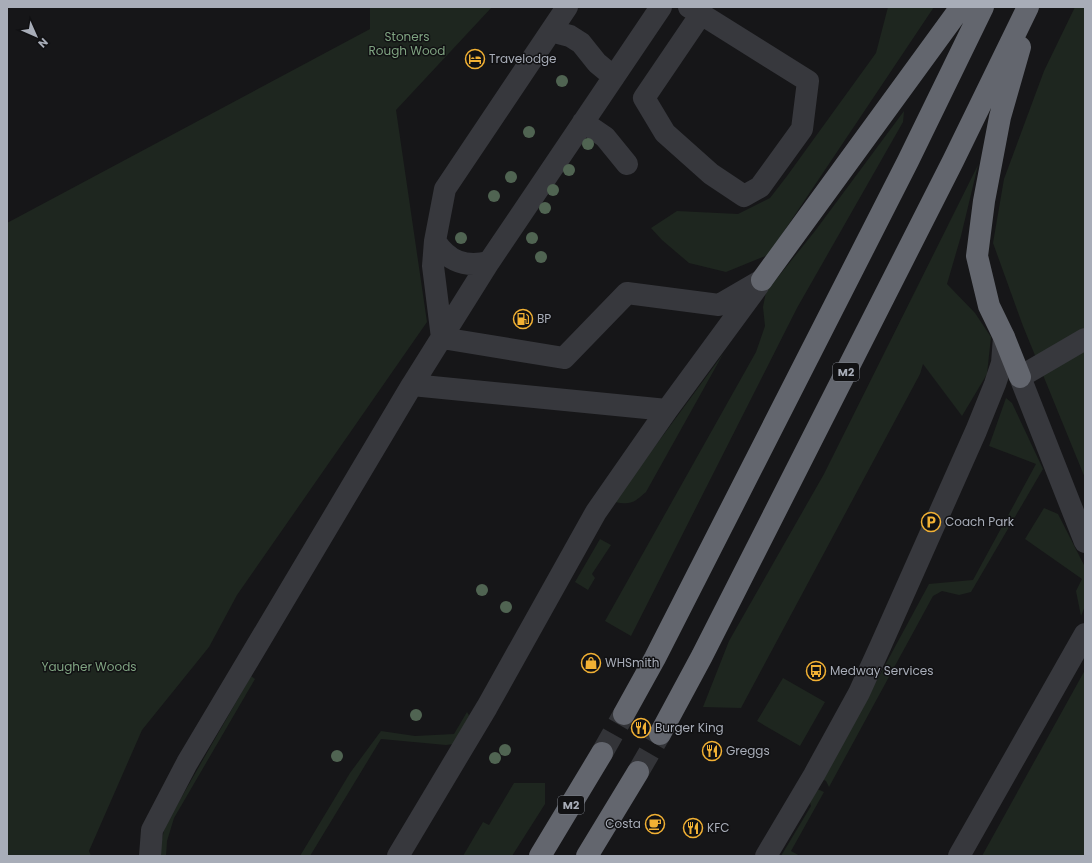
<svg xmlns="http://www.w3.org/2000/svg" width="1092" height="863" viewBox="0 0 1092 863" font-family="Poppins,sans-serif">
<style>
.green{fill:#1e261f}
.lines{fill:none;stroke-linecap:round;stroke-linejoin:round}
.highway-tunnel{stroke:#333438;stroke-width:22;stroke-dasharray:22 11;stroke-linecap:butt}
.minor{stroke:#37383d;stroke-width:22}
.highway{stroke:#63666e;stroke-width:22}
.tree{fill:#506452}
.labels{text-anchor:middle;stroke-width:3;stroke-linejoin:round;paint-order:stroke}
.shield{fill:#111113;stroke:#7b7e86;stroke-width:1}
.shield-label{font-size:11px;font-weight:bold;fill:#a8adb8}
.park-label{font-size:12px;fill:#7fa381;stroke:#111113}
.poi-label{font-size:12px;fill:#a8adb8;stroke:#111113;text-anchor:start}
</style>
<rect width="100%" height="100%" fill="#161618"/>
<path class="green" d="M370,7H492L396,110L427,322L237,595L209,647L142,730L89,851L91,856H7V223L370,29Z
M888,7H934L768,255L726,272L689,263L662,240L651,228L677,211L738,214L770,198L787,176L876,53Z
M1075,7H1085V478L1023,326L993,243L1004,179L1044,71Z
M904,111L903,122L797,308L631,636L605,621L756,352L765,326L763,307L766,292L815,231Z
M978,165L961,236L947,284L975,313L991,337L987,374L962,416L923,364L920,374L741,708L703,707L729,641L824,474Z
M723,354L646,492C633,503 632,505 614,502Z
M1006,398L1012,403L1043,469L971,592L959,595L942,591L933,596L829,787L826,781L814,775L857,717L929,584L973,580L1036,464L989,446Z
M1044,508L1058,514L1085,567V606L1081,616L1076,591L1082,579L1025,539Z
M600,539L611,545L592,574L595,578L588,590L575,582Z
M1085,670V856H982Z
M251,676L255,679L174,818L167,841L166,856H158L165,826Z
M783,678L825,702L800,746L757,721Z
M467,712L470,717L454,744L446,745L381,739L310,856H300L350,773L381,731L415,736L454,734Z
M514,783H545V804L512,856H463L483,822L489,825Z
M813,787L824,792L791,851L800,856H781L811,806L808,795Z"/>
<g class="lines">
<path class="highway-tunnel" d="M602,753L624,714
M638,772L660,734"/>
<path class="minor" d="M567,7L445,189L435,241L433,266L442,338L564,358L627,293L719,305L762,280
M689,7L701,14L808,81L802,129L760,187L744,196L711,174L665,133L644,98L701,14
M551,31L570,36L581,43L597,63L614,77
M583,122L605,137L627,164
M435,241C448,261 465,268 489,262
M1085,339L1020,377L1085,542
M412,385L667,410
M150,856L152,830L187,763L412,385L489,262L661,7
M398,856L487,707L596,512L667,410L758,286
M766,856L814,775L859,693L880,647L976,431L995,384L1002,363L1004,337
M959,856L1085,634"/>
<path class="highway" d="M762,280L961,7
M1020,377L1004,337L989,306L977,256L984,201L1000,117L1020,47
M624,714L655,658L908,161L983,7
M660,734L702,656L953,161L1028,7
M540,856L602,753
M587,856L638,772"/>
</g>
<g class="tree">
<circle cx="562" cy="81" r="6"/>
<circle cx="529" cy="132" r="6"/>
<circle cx="588" cy="144" r="6"/>
<circle cx="569" cy="170" r="6"/>
<circle cx="511" cy="177" r="6"/>
<circle cx="553" cy="190" r="6"/>
<circle cx="494" cy="196" r="6"/>
<circle cx="545" cy="208" r="6"/>
<circle cx="461" cy="238" r="6"/>
<circle cx="532" cy="238" r="6"/>
<circle cx="541" cy="257" r="6"/>
<circle cx="482" cy="590" r="6"/>
<circle cx="506" cy="607" r="6"/>
<circle cx="416" cy="715" r="6"/>
<circle cx="505" cy="750" r="6"/>
<circle cx="337" cy="756" r="6"/>
<circle cx="495" cy="758" r="6"/>
</g>
<defs>
<g id="hotel-ring" transform="scale(1)"><circle r="9.5" fill="#111113" stroke="#f2b134" stroke-width="1.5"/><path d="M-6-4.5h1.5V1H6V5H4.5V3h-9V5H-6ZM-4 0a1.8 1.8 0 1 1 3.6 0ZM.5 0V-2.5h3Q6-2.5 6 0Z" fill="#f2b134"/></g>
<g id="fuel-ring" transform="scale(1)"><circle r="9.5" fill="#111113" stroke="#f2b134" stroke-width="1.5"/><path d="M-5.5-6h7V0h2V4h1.3V-2.5L3-4.5l.8-.8L6-3V5H2.5V1h-1V6h-7ZM-4.2-4.7v3.2H.2V-4.7Z" fill="#f2b134"/></g>
<g id="parking-ring" transform="scale(1)"><circle r="9.5" fill="#111113" stroke="#f2b134" stroke-width="1.5"/><path d="M-3.5-5.5H1a3.5 3.5 0 0 1 0 7H-1V5.5H-3.5ZM-1-3.4V-.6H.8a1.4 1.4 0 0 0 0-2.8Z" fill="#f2b134"/></g>
<g id="shop-ring" transform="scale(1)"><circle r="9.5" fill="#111113" stroke="#f2b134" stroke-width="1.5"/><path d="M-5-2.5h2.3a2.7 3.5 0 0 1 5.4 0H5L5.5 6h-11ZM-1.5-2.5h3a1.5 2.3 0 0 0-3 0Z" fill="#f2b134"/></g>
<g id="bus-ring" transform="scale(1)"><circle r="9.5" fill="#111113" stroke="#f2b134" stroke-width="1.5"/><path d="M-5-6H5V4H4V6H2V4H-2V6H-4V4H-5ZM-3.5-4V0h7V-4ZM-3.5 1.2v1.5H-2V1.2ZM2 1.2v1.5H3.5V1.2Z" fill="#f2b134"/></g>
<g id="restaurant-ring" transform="scale(1)"><circle r="9.5" fill="#111113" stroke="#f2b134" stroke-width="1.5"/><path d="M-5-6h1v4h1v-4h1v4h1v-4h1v5L-1.5 .5V6h-2V.5L-5-1ZM5-6V6H3V1.5H1.5Q1.5-4 5-6Z" fill="#f2b134"/></g>
<g id="cafe-ring" transform="scale(1)"><circle r="9.5" fill="#111113" stroke="#f2b134" stroke-width="1.5"/><path d="M-5.5-4.5H6V0H3Q3 3.5 0 3.5H-2.5Q-5.5 3.5-5.5 0ZM3-3.2v2h1.7v-2ZM-6 4.5H4V6H-6Z" fill="#f2b134"/></g>
</defs>
<g fill-rule="evenodd">
<use href="#hotel-ring" x="475" y="59"/>
<use href="#fuel-ring" x="523" y="319"/>
<use href="#parking-ring" x="931" y="522"/>
<use href="#shop-ring" x="591" y="663"/>
<use href="#bus-ring" x="816" y="671"/>
<use href="#restaurant-ring" x="641" y="728"/>
<use href="#restaurant-ring" x="712" y="751"/>
<use href="#cafe-ring" x="655" y="824"/>
<use href="#restaurant-ring" x="693" y="828"/>
</g>
<g class="labels">
<g class="shield">
<rect x="833" y="363" width="26" height="18" rx="3"/>
<rect x="558" y="796" width="26" height="18" rx="3"/>
</g>
<g class="shield-label">
<text x="846" y="376">M2</text>
<text x="571" y="809">M2</text>
</g>
<g class="park-label">
<text x="407" y="41">Stoners<tspan x="407" dy="14">Rough Wood</tspan></text>
<text x="89" y="671">Yaugher Woods</text>
</g>
<g class="poi-label">
<text x="489" y="63">Travelodge</text>
<text x="537" y="323">BP</text>
<text x="945" y="526">Coach Park</text>
<text x="605" y="667">WHSmith</text>
<text x="830" y="675">Medway Services</text>
<text x="655" y="732">Burger King</text>
<text x="726" y="755">Greggs</text>
<text x="641" y="828" text-anchor="end">Costa</text>
<text x="707" y="832">KFC</text>
</g>
</g>
<rect width="1092" height="863" fill="none" stroke="#a8adb8" stroke-width="16"/>
<g transform="translate(36 36) rotate(135)" stroke="#111113" stroke-width="3" paint-order="stroke">
<path d="M0-3L7 15L0 10L-7 15Z" fill="#a8adb8"/>
<text y="-6" font-size="11" font-weight="bold" text-anchor="middle" fill="#a8adb8">N</text>
</g>
</svg>
